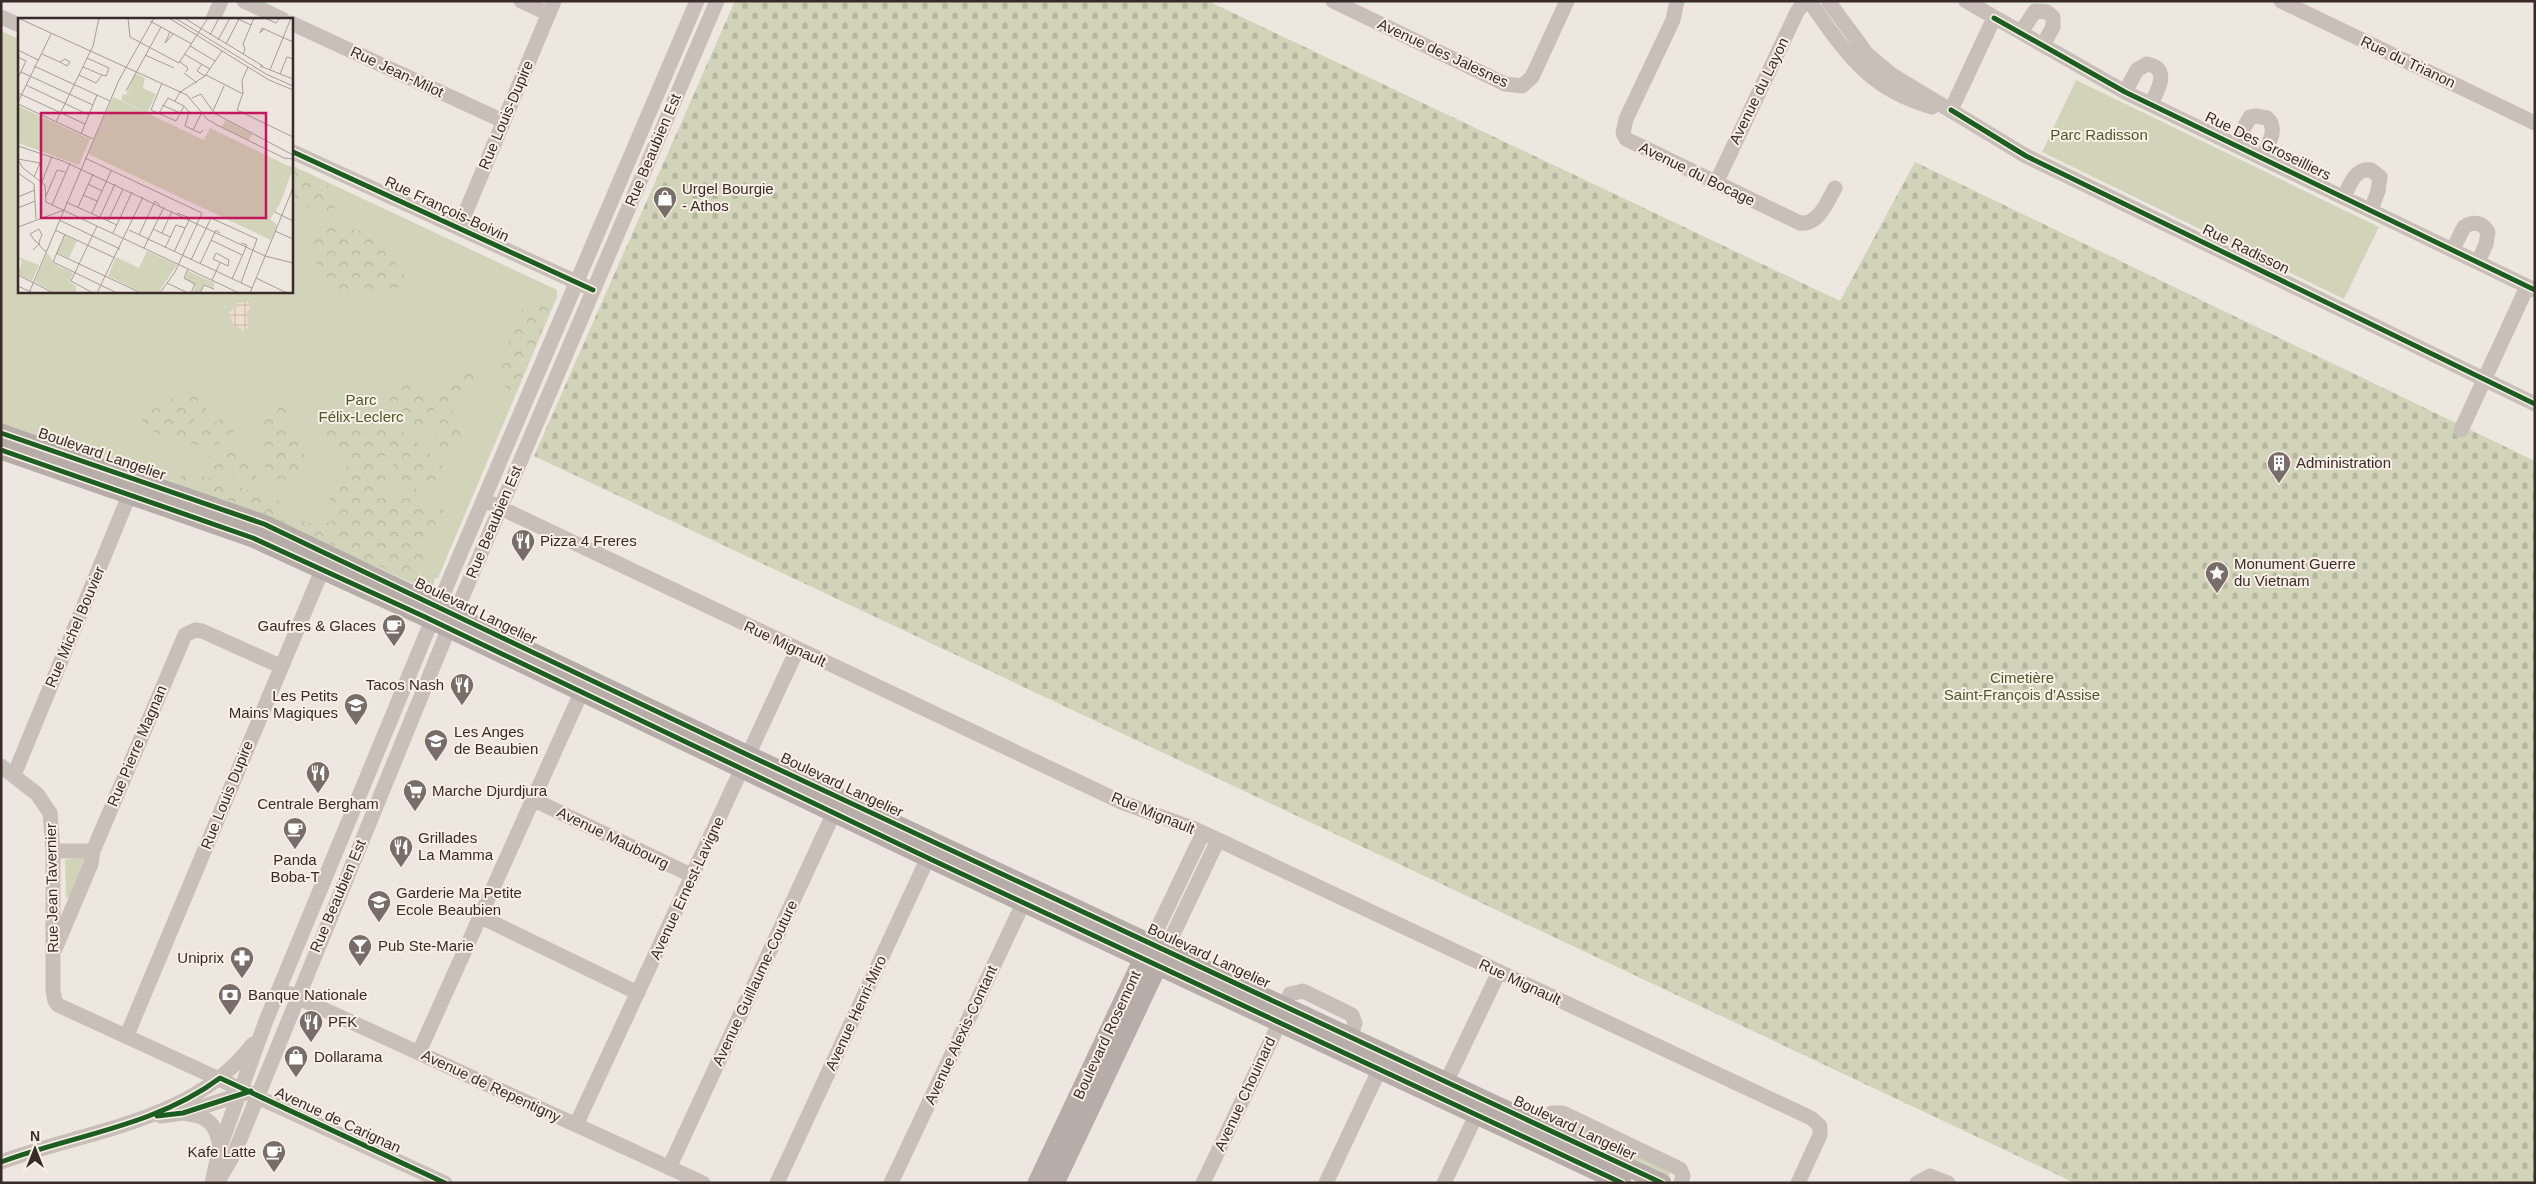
<svg xmlns="http://www.w3.org/2000/svg" width="2536" height="1184" viewBox="0 0 2536 1184" font-family="Helvetica,sans-serif">
<style>
.green{fill:#d1d4b8}
.forest{fill:url(#forest-crowns)}
.cemetery{fill:url(#cemetery-stones)}
.plaza{fill:url(#plaza-grid)}
.lines{fill:none;stroke-linecap:round;stroke-linejoin:round}
.minor{stroke:#c8bfb9;stroke-width:15}
.major{stroke:#b6ada8;stroke-width:19}
.cycleway-casing{stroke:#fbf0e7;stroke-width:8}
.cycleway{stroke:#1b5e20;stroke-width:5}
.labels{text-anchor:middle;stroke-width:4;stroke-linejoin:round;paint-order:stroke}
.street-label{font-size:15px;fill:#392b27;stroke:#fbf0e7}
.park-label{font-size:15px;fill:#4b5a28;stroke:#fbf0e7}
.poi-label{font-size:15px;fill:#392b27;stroke:#fbf0e7;text-anchor:start}
.inset-road{fill:none;stroke:#a69c96;stroke-width:1}
.view{fill:#c2185b;fill-opacity:0.15;stroke:#c2185b;stroke-width:2.5}
.inset-edge{fill:none;stroke:#392b27;stroke-width:2.5}
</style>
<defs>
<pattern id="forest-crowns" width="20" height="18" patternUnits="userSpaceOnUse" patternTransform="scale(1.25)"><rect width="20" height="18" fill="#d1d4b8"/><path d="M2 6a3 3 0 1 1 6 0M12 15a3 3 0 1 1 6 0" fill="none" stroke="#b4b69e"/></pattern>
<pattern id="cemetery-stones" width="16" height="16" patternUnits="userSpaceOnUse" patternTransform="scale(1.25)"><rect width="16" height="16" fill="#d1d4b8"/><path d="M2 7V4a2 2 0 0 1 4 0v3zM10 15v-3a2 2 0 0 1 4 0v3z" fill="#b4b69e"/></pattern>
<pattern id="plaza-grid" width="8" height="8" patternUnits="userSpaceOnUse" patternTransform="scale(1.25)"><rect width="8" height="8" fill="#eedece"/><path d="M0 4h8M4 0v8" fill="none" stroke="#cdbfb1"/></pattern>
</defs>
<rect width="100%" height="100%" fill="#eee7e0"/>
<path class="green" d="M1,31L19,39V291H291V165L557,290V297L438,578H435L432,590H427L271,519L141,470L1,423Z
M2076,80L2379,227L2344,299L2042,152Z
M83,857L85,862L71,897L66,898L65,860Z
M1563,1119L1671,1170L1669,1176L1569,1129L1570,1127L1565,1124L1564,1126L1561,1125Z"/>
<path class="forest" d="M291,169C307,175 330,182 339,197L338,205C318,222 308,204 291,196Z
M340,227L371,232L396,248L391,258L405,274L392,297L363,287L339,293C327,288 324,277 318,267C305,240 307,229 340,227Z
M542,306L549,307L546,321L516,392L509,393L500,379L498,370L503,349L509,342L515,317L524,308Z
M467,368L477,372V380L457,398L452,414L463,439L456,451C448,454 435,452 434,442C433,437 436,431 436,426C437,418 434,411 436,403C439,390 453,368 467,368Z
M414,384C419,385 425,388 428,391C435,399 437,424 430,431C419,433 392,422 386,413L388,400L406,385Z
M188,393C200,393 205,398 206,410L191,423L188,431C193,431 203,430 207,428C218,423 227,408 237,423L233,433L216,445H195L184,442L176,446L158,433L142,428V420C154,404 170,399 188,393Z
M275,404H283C293,413 289,420 291,431C306,439 307,460 302,474L294,479L281,481L268,473L260,454L262,434L258,422L260,414Z
M367,420L382,422L409,435L453,475L452,482C440,494 430,480 418,481C410,481 405,485 398,485L392,479L394,467L392,459L383,456L382,459L386,482L378,494L380,499L391,495L398,499H406L414,488L419,490L428,503L440,501L445,506C443,522 422,533 423,545C423,551 429,554 430,559L425,572L430,581L428,588L271,517L179,481L180,477C193,467 257,495 275,499C282,501 286,511 291,514C305,524 324,530 337,517L338,505L328,498L325,491L353,460C344,445 317,442 321,422Z
M244,444L258,480L255,484L207,467L202,463L206,457Z"/>
<path class="cemetery" d="M735,1H1208L1840,301L1915,162L2535,461V1183H2075L534,456Z"/>
<path class="plaza" d="M245,300L251,305L247,313L248,328L242,331L241,328L231,326L233,323L229,313L236,306V303H243Z"/>
<g class="lines">
<path class="minor" d="M244,1L282,19
M521,1L549,14
M1333,1L1505,84L1522,86L1532,77L1567,1
M1677,1L1673,20L1626,119L1623,133L1626,139L1800,223C1819,225 1827,202 1835,188
M1809,1C1846,52 1867,89 1932,107
M1828,1L1867,54L1892,75L2026,156L2535,404
M1966,1L2125,92L2535,290
M2281,1L2535,123
M1,17L19,25
M213,19L221,1
M291,23L503,121
M2021,32L2035,11L2047,12L2053,17V27L2043,45
M2125,92L2137,70L2147,64C2171,69 2158,89 2151,104
M1951,110L1994,18
M2235,144L2250,117L2256,116L2267,118C2279,128 2268,145 2262,157
M291,151L585,286
M1716,183L1797,12L1805,1
M2344,197C2350,184 2355,168 2371,170L2380,177L2378,191L2371,210
M459,228L554,1
M2453,249L2464,227C2473,221 2482,222 2488,232L2486,244L2478,262
M2461,430L2527,287
M484,500L1121,802L1195,829L1811,1118L1820,1126V1135L1798,1183
M1,766L37,794L50,813L53,851V991L55,1001L58,1005L445,1183
M14,775L133,486
M534,800L693,876
M53,851H93
M481,917L638,993
M1151,942L1203,833
M55,949L91,864L93,851L185,635L195,630L202,631L280,666
M1166,949L1218,840
M288,993L703,1183
M127,1035L326,561
M419,1052L586,682
M1442,1091L1499,972
M187,1114C208,1115 217,1126 220,1147
M161,1116L183,1113L245,1093
M576,1125L797,650
M1543,1127L1552,1113H1563L1680,1169L1683,1176L1681,1183
M1,1162C87,1130 194,1122 253,1044
M669,1168L838,804
M212,1183L220,1147L267,1018L432,620L697,1
M217,1183L234,1154L449,628L717,1
M777,1183L932,849
M891,1183L1028,893
M1203,1183L1276,1030L1290,994L1303,991L1352,1015L1355,1023L1351,1036
M1326,1183L1384,1060
M1444,1183L1481,1105
M1917,1183L1930,1176L1948,1183"/>
<path class="major" d="M1,433L264,524L748,755L1662,1183
M1,450L253,538L423,616L928,858L1622,1183
M1037,1183L1148,948
M1055,1183L1163,955"/>
<g class="cycleway-casing">
<path id="cycleway" d="M1994,18L2125,92L2535,290
M1951,110L2026,156L2535,404
M291,151L593,290
M1,433L264,524L748,755L1662,1183
M1,450L253,538L423,616L928,858L1622,1183
M157,1116L183,1113L251,1091
M1,1162C74,1135 156,1126 220,1078L445,1183"/>
</g>
<use href="#cycleway" class="cycleway"/>
</g>
<defs>
<g id="shop-pin" transform="scale(1.25)"><path d="M0 17L-7.5 6A9.5 9.5 0 1 1 7.5 6Z" fill="#786d68" stroke="#fbf0e7"/><path d="M-5-2.5h2.3a2.7 3.5 0 0 1 5.4 0H5L5.5 6h-11ZM-1.5-2.5h3a1.5 2.3 0 0 0-3 0Z" fill="#fff"/></g>
<g id="building-pin" transform="scale(1.25)"><path d="M0 17L-7.5 6A9.5 9.5 0 1 1 7.5 6Z" fill="#786d68" stroke="#fbf0e7"/><path d="M-4-6H4V6H1V3H-1V6H-4ZM-2.5-4.3h1.7v1.8h-1.7ZM.8-4.3h1.7v1.8H.8ZM-2.5-1h1.7V.8h-1.7ZM.8-1h1.7V.8H.8Z" fill="#fff"/></g>
<g id="restaurant-pin" transform="scale(1.25)"><path d="M0 17L-7.5 6A9.5 9.5 0 1 1 7.5 6Z" fill="#786d68" stroke="#fbf0e7"/><path d="M-5-6h1v4h1v-4h1v4h1v-4h1v5L-1.5 .5V6h-2V.5L-5-1ZM5-6V6H3V1.5H1.5Q1.5-4 5-6Z" fill="#fff"/></g>
<g id="sight-pin" transform="scale(1.25)"><path d="M0 17L-7.5 6A9.5 9.5 0 1 1 7.5 6Z" fill="#786d68" stroke="#fbf0e7"/><path d="M0-6L1.8-2.2L6-1.7L2.9 1.2L3.7 5.4L0 3.3L-3.7 5.4L-2.9 1.2L-6-1.7L-1.8-2.2Z" fill="#fff"/></g>
<g id="cafe-pin" transform="scale(1.25)"><path d="M0 17L-7.5 6A9.5 9.5 0 1 1 7.5 6Z" fill="#786d68" stroke="#fbf0e7"/><path d="M-5.5-4.5H6V0H3Q3 3.5 0 3.5H-2.5Q-5.5 3.5-5.5 0ZM3-3.2v2h1.7v-2ZM-6 4.5H4V6H-6Z" fill="#fff"/></g>
<g id="school-pin" transform="scale(1.25)"><path d="M0 17L-7.5 6A9.5 9.5 0 1 1 7.5 6Z" fill="#786d68" stroke="#fbf0e7"/><path d="M0-5L7-2L0 1L-7-2ZM-4 1L0 2.5L4 1V4Q0 6-4 4Z" fill="#fff"/></g>
<g id="supermarket-pin" transform="scale(1.25)"><path d="M0 17L-7.5 6A9.5 9.5 0 1 1 7.5 6Z" fill="#786d68" stroke="#fbf0e7"/><path d="M-6-5.5h2.5l.6 2H6L4.5 2H-2.5L-4.4-4H-6ZM-1.5 3.2a1.3 1.3 0 1 0 .1 0ZM3 3.2a1.3 1.3 0 1 0 .1 0Z" fill="#fff"/></g>
<g id="bar-pin" transform="scale(1.25)"><path d="M0 17L-7.5 6A9.5 9.5 0 1 1 7.5 6Z" fill="#786d68" stroke="#fbf0e7"/><path d="M-6-5H6L.8 .8V4.5H3.5V6h-7V4.5H-.8V.8Z" fill="#fff"/></g>
<g id="pharmacy-pin" transform="scale(1.25)"><path d="M0 17L-7.5 6A9.5 9.5 0 1 1 7.5 6Z" fill="#786d68" stroke="#fbf0e7"/><path d="M-2-6h4v4h4v4h-4v4h-4v-4h-4v-4h4Z" fill="#fff"/></g>
<g id="bank-pin" transform="scale(1.25)"><path d="M0 17L-7.5 6A9.5 9.5 0 1 1 7.5 6Z" fill="#786d68" stroke="#fbf0e7"/><path d="M-6-4H6V4H-6ZM0-2.3a2.3 2.3 0 1 0 0 4.6a2.3 2.3 0 1 0 0-4.6Z" fill="#fff"/></g>
</defs>
<g fill-rule="evenodd">
<use href="#shop-pin" x="665" y="198"/>
<use href="#building-pin" x="2279" y="463"/>
<use href="#restaurant-pin" x="523" y="541"/>
<use href="#sight-pin" x="2217" y="573"/>
<use href="#cafe-pin" x="394" y="626"/>
<use href="#restaurant-pin" x="462" y="685"/>
<use href="#school-pin" x="356" y="705"/>
<use href="#school-pin" x="436" y="741"/>
<use href="#restaurant-pin" x="318" y="773"/>
<use href="#supermarket-pin" x="415" y="791"/>
<use href="#cafe-pin" x="295" y="829"/>
<use href="#restaurant-pin" x="401" y="847"/>
<use href="#school-pin" x="379" y="902"/>
<use href="#bar-pin" x="360" y="946"/>
<use href="#pharmacy-pin" x="242" y="958"/>
<use href="#bank-pin" x="230" y="995"/>
<use href="#restaurant-pin" x="311" y="1022"/>
<use href="#shop-pin" x="296" y="1057"/>
<use href="#cafe-pin" x="274" y="1152"/>
</g>
<g class="labels">
<g class="street-label">
<text transform="translate(1443 53) rotate(25)" y="5">Avenue des Jalesnes</text>
<text transform="translate(2408 62) rotate(25)" y="5">Rue du Trianon</text>
<text transform="translate(397 72) rotate(25)" y="5">Rue Jean-Milot</text>
<text transform="translate(1759 91) rotate(-64)" y="5">Avenue du Layon</text>
<text transform="translate(506 115) rotate(-67)" y="5">Rue Louis-Dupire</text>
<text transform="translate(2268 146) rotate(26)" y="5">Rue Des Groseilliers</text>
<text transform="translate(653 150) rotate(-67)" y="5">Rue Beaubien Est</text>
<text transform="translate(1697 174) rotate(26)" y="5">Avenue du Bocage</text>
<text transform="translate(447 209) rotate(25)" y="5">Rue François-Boivin</text>
<text transform="translate(2246 249) rotate(26)" y="5">Rue Radisson</text>
<text transform="translate(102 454) rotate(19)" y="5">Boulevard Langelier</text>
<text transform="translate(494 522) rotate(-67)" y="5">Rue Beaubien Est</text>
<text transform="translate(476 611) rotate(26)" y="5">Boulevard Langelier</text>
<text transform="translate(75 627) rotate(-67)" y="5">Rue Michel Bouvier</text>
<text transform="translate(785 644) rotate(25)" y="5">Rue Mignault</text>
<text transform="translate(137 746) rotate(-67)" y="5">Rue Pierre Magnan</text>
<text transform="translate(842 785) rotate(25)" y="5">Boulevard Langelier</text>
<text transform="translate(227 795) rotate(-68)" y="5">Rue Louis Dupire</text>
<text transform="translate(1153 813) rotate(22)" y="5">Rue Mignault</text>
<text transform="translate(613 838) rotate(26)" y="5">Avenue Maubourg</text>
<text transform="translate(52 888) rotate(-91)" y="5">Rue Jean Tavernier</text>
<text transform="translate(687 888) rotate(-65)" y="5">Avenue Ernest-Lavigne</text>
<text transform="translate(338 896) rotate(-67)" y="5">Rue Beaubien Est</text>
<text transform="translate(1209 956) rotate(25)" y="5">Boulevard Langelier</text>
<text transform="translate(1520 982) rotate(25)" y="5">Rue Mignault</text>
<text transform="translate(755 983) rotate(-65)" y="5">Avenue Guillaume-Couture</text>
<text transform="translate(856 1013) rotate(-65)" y="5">Avenue Henri-Miro</text>
<text transform="translate(961 1035) rotate(-65)" y="5">Avenue Alexis-Contant</text>
<text transform="translate(1107 1035) rotate(-65)" y="5">Boulevard Rosemont</text>
<text transform="translate(491 1086) rotate(25)" y="5">Avenue de Repentigny</text>
<text transform="translate(1245 1094) rotate(-65)" y="5">Avenue Chouinard</text>
<text transform="translate(338 1120) rotate(25)" y="5">Avenue de Carignan</text>
<text transform="translate(1575 1128) rotate(25)" y="5">Boulevard Langelier</text>
</g>
<g class="park-label">
<text x="2099" y="140">Parc Radisson</text>
<text x="361" y="405">Parc<tspan x="361" dy="17">Félix-Leclerc</tspan></text>
<text x="2022" y="683">Cimetière<tspan x="2022" dy="17">Saint-François d'Assise</tspan></text>
</g>
<g class="poi-label">
<text x="682" y="194">Urgel Bourgie<tspan x="682" dy="17">- Athos</tspan></text>
<text x="2296" y="468">Administration</text>
<text x="540" y="546">Pizza 4 Freres</text>
<text x="2234" y="569">Monument Guerre<tspan x="2234" dy="17">du Vietnam</tspan></text>
<text x="376" y="631" text-anchor="end">Gaufres &amp; Glaces</text>
<text x="444" y="690" text-anchor="end">Tacos Nash</text>
<text x="338" y="701" text-anchor="end">Les Petits<tspan x="338" dy="17">Mains Magiques</tspan></text>
<text x="454" y="737">Les Anges<tspan x="454" dy="17">de Beaubien</tspan></text>
<text x="432" y="796">Marche Djurdjura</text>
<text x="318" y="809" text-anchor="middle">Centrale Bergham</text>
<text x="418" y="843">Grillades<tspan x="418" dy="17">La Mamma</tspan></text>
<text x="295" y="865" text-anchor="middle">Panda<tspan x="295" dy="17">Boba-T</tspan></text>
<text x="396" y="898">Garderie Ma Petite<tspan x="396" dy="17">Ecole Beaubien</tspan></text>
<text x="378" y="951">Pub Ste-Marie</text>
<text x="224" y="963" text-anchor="end">Uniprix</text>
<text x="248" y="1000">Banque Nationale</text>
<text x="328" y="1027">PFK</text>
<text x="314" y="1062">Dollarama</text>
<text x="256" y="1157" text-anchor="end">Kafe Latte</text>
</g>
</g>
<g transform="translate(18 18)">
<rect width="275" height="275" fill="#eee7e0"/>
<path d="M117,55L127,60L125,70L138,76L129,95L103,82L105,76L108,77ZM0,88L72,121L61,147L0,125ZM207,102L234,116L231,122L204,109ZM47,218L59,223L51,240L39,234ZM129,233L159,247L140,275H125L90,258L98,239L121,250ZM29,235L34,245L55,255L52,264L58,268V275H38L17,264ZM0,239L21,247L14,263L0,256L4,244ZM170,253L197,265L195,270L187,266L181,275H174L178,268L167,261Z" fill="#d1d4b8"/>
<path d="M65,128L63,135L59,134L63,137L59,138L61,147L39,138L44,135L45,139L52,142L54,136L51,133ZM29,235L34,241L35,247H29L33,256L28,265L23,266L18,261Z" fill="#d1d4b8"/>
<path d="M95,79L186,122L192,110L275,150L262,186L252,201L259,207L253,222L70,136Z" fill="#d1d4b8"/>
<path class="inset-road" d="M0,0L169,77L189,101L199,107L266,140L275,141M110,0L112,19L161,45L190,0M151,0L251,62L275,72M157,0L248,56L275,68M166,0L245,48M218,0L233,7M247,0L258,5L262,0M132,3L174,26M246,11L242,15L244,10L275,24M152,14L147,25L155,16M192,17L201,0M200,22L212,0M208,26L221,1M172,28L197,43M0,32L20,42M24,36L42,44L49,48L52,44L47,41L42,44M166,36L192,51M225,36L227,31L225,26L236,0M127,37L156,50M0,39L8,43L0,60M161,43L170,50L168,54M184,46L179,53L187,58M16,48L92,83M242,48L275,61M65,49L84,57M230,49L224,62L225,75L219,92L275,119M252,52L273,0M3,54L75,87M166,55L179,65M262,56L269,39L275,41M61,57L78,65L84,57L88,58L91,50L69,40M188,57L225,76M144,65L133,92L158,103L166,88M8,67L71,97M108,73L143,9M0,75L67,106M174,80L183,76L196,95L275,137M157,83L162,74L187,58L204,33M0,84L33,16M0,86L75,121M144,87L162,95M195,93L206,68M141,95L150,80L166,88L171,94L167,108L182,115L185,112M38,104L75,28L81,0M175,112L184,94M63,116L79,77M0,128L45,143L247,238L275,245M67,140L184,195L157,254L142,275M0,141L22,145L16,159M0,142L5,150L27,167L28,184L221,275M0,155L16,166L18,201M24,164L34,138M70,166L84,173M65,177L79,183M28,178L39,152L47,154M0,179L17,172M48,184L99,207M34,187L52,145M60,189L75,156M0,190L17,183M257,194L275,203M74,195L93,153M82,199L97,166M41,202L102,231M90,203L105,171M0,209L46,192M135,211L152,219M37,212L97,240M111,212L234,270M257,213L275,221M95,215L114,174M144,215L154,193M47,216L35,244L99,275M121,217L137,183L142,187M193,222L224,237M126,230L146,189M147,230L158,207L167,210M15,232L21,226L22,221L24,217L21,211L12,216L17,223L21,226L22,228L27,233H28M156,234L172,200L159,195M38,235L123,275M198,235L211,242L210,248L195,241ZM173,242L193,200L239,221L223,265M182,246L198,212L202,215M170,251L166,260L177,266L173,275M0,257L36,275M238,260L269,275M214,261L229,227L223,225M194,262L202,245M149,265L170,275M0,268L15,275M11,275L101,62L136,0M75,275L53,263L79,208M79,275L125,179M182,275L186,267L196,271M232,275L275,170"/>
<path class="view" d="M23,95H248V200H23Z"/>
<rect width="275" height="275" class="inset-edge"/>
</g>
<rect width="2536" height="1184" fill="none" stroke="#392b27" stroke-width="5"/>
<g transform="translate(35 1149)" stroke="#fbf0e7" stroke-width="4" paint-order="stroke">
<path d="M0-4L9 19L0 12L-9 19Z" fill="#392b27"/>
<text y="-8" font-size="14" font-weight="bold" text-anchor="middle" fill="#392b27">N</text>
</g>
</svg>
